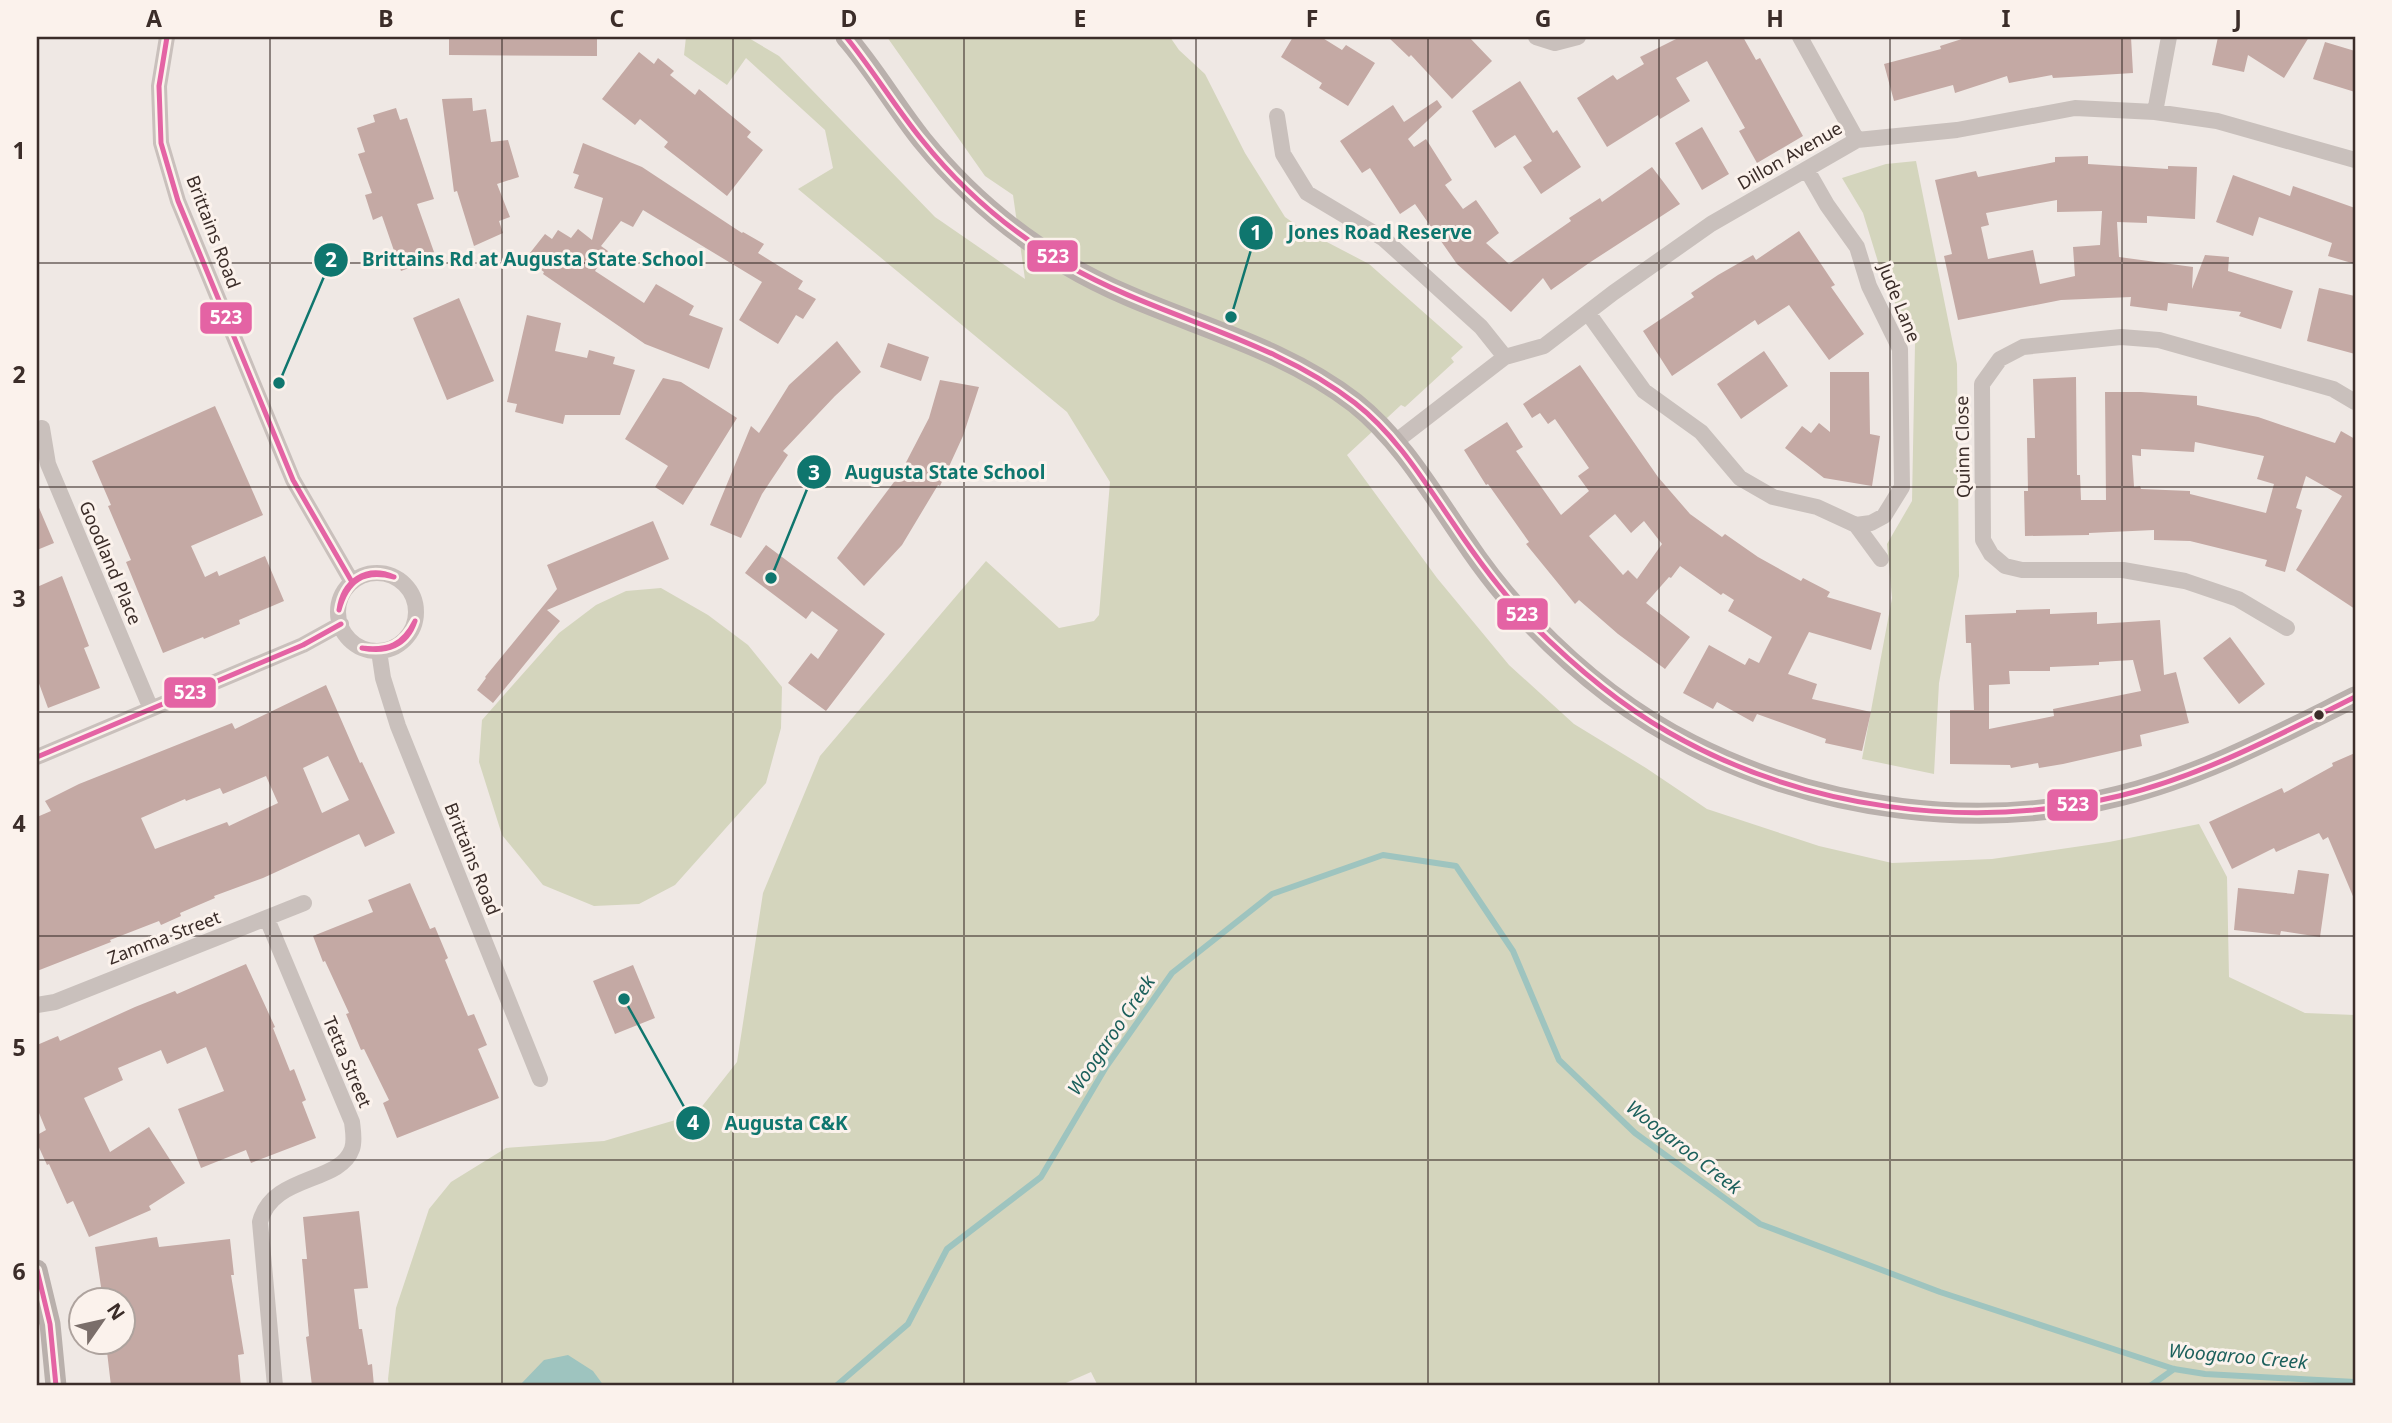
<svg xmlns="http://www.w3.org/2000/svg" width="2392" height="1423" viewBox="0 0 2392 1423" font-family="'Noto Sans',sans-serif">
<style>
.green{fill:#d4d5bd}
.water{fill:#9ec4bf}
.lines{fill:none;stroke-linecap:round;stroke-linejoin:round}
.stream{stroke:#9ec4bf;stroke-width:6}
.building{fill:#c4a9a4;fill-rule:evenodd}
.street{stroke:#c9c0bc;stroke-width:16}
.secondary{stroke:#b9b0ac;stroke-width:21}
.bus-1-casing{stroke:#fbf2ec;stroke-width:10}
.bus-1{stroke:#e463a4;stroke-width:5}
.grid{fill:none;stroke:#3b2d29;stroke-width:2;stroke-opacity:0.55}
.bus-dot{fill:#3b2d29;stroke:#fbf2ec;stroke-width:2.5}
.labels{text-anchor:middle;stroke-width:6;stroke-linejoin:round;paint-order:stroke}
.street-label{font-size:18px;fill:#3b2d29;stroke:#fbf2ec}
.water-label{font-size:19px;font-style:italic;fill:#1c605c;stroke:#fbf2ec}
.leader{fill:none;stroke:#0f766e;stroke-width:2.5}
.callout-dot{fill:#0f766e;stroke:#fbf2ec;stroke-width:2.5}
.mark-label{font-size:21px;text-anchor:middle;font-weight:bold;fill:#fff}
.callout-label{font-size:19px;text-anchor:middle;font-weight:bold;fill:#0f766e;stroke:#fbf2ec;stroke-width:6;stroke-linejoin:round;paint-order:stroke}
.line-badge{stroke:#fbf2ec;stroke-width:2.5}
.badge-label{font-size:19px;text-anchor:middle;font-weight:bold;fill:#fff}
.neatline{fill:none;stroke:#3b2d29;stroke-width:2.5}
.grid-label{font-size:23px;text-anchor:middle;font-weight:bold;fill:#3b2d29}
</style>
<rect width="100%" height="100%" fill="#efe8e4"/>
<path class="green" d="M686,37H747L779,56L935,217L1025,279L1013,195L985,176L887,37H1170L1179,50L1205,74L1245,153L1285,217L1302,229L1369,264L1463,347L1451,358L1454,362L1405,407L1401,405L1347,455L1437,578L1509,665L1574,724L1646,768L1707,809L1819,846L1892,863L1992,859L2109,842L2199,824L2227,877L2229,977L2305,1013L2355,1015V1386H1098L1091,1372L1059,1386H389L388,1379L396,1308L429,1209L451,1182L506,1148L604,1141L696,1114L737,1062L763,893L820,756L986,561L1059,628L1094,621L1099,615L1110,482L1067,412L798,189L833,168L825,130L746,58L727,85L684,55Z
M1916,161L1957,364L1959,576L1939,683L1934,774L1862,759L1892,598L1887,544L1912,501L1915,344L1883,278L1863,213L1842,178L1886,164Z
M661,588L708,615L748,645L782,687L781,728L766,783L675,885L639,904L594,906L543,885L502,835L479,762L482,720L559,633L596,605L626,591Z"/>
<path class="water" d="M568,1355L593,1371L604,1386H519L544,1360Z"/>
<g class="lines">
<path class="stream" d="M836,1386L908,1324L947,1249L1041,1177L1106,1067L1172,973L1272,894L1383,855L1456,866L1513,951L1559,1060L1635,1133L1760,1224L1940,1292L2174,1369L2205,1374L2355,1382
M2150,1386L2174,1369"/>
</g>
<path class="building" d="M449,37H597V56L449,55Z
M1293,37H1321L1342,50L1346,45L1375,63L1348,106L1319,88L1322,83L1281,57Z
M1388,37H1469L1492,61L1452,99L1411,55L1409,57Z
M1680,37H1743L1756,60L1760,58L1803,136L1757,163L1739,131L1745,128L1707,61L1676,78L1690,101L1660,119L1658,115L1607,147L1577,98L1613,75L1617,80L1644,64L1640,57Z
M1968,37H2131L2133,73L2053,78L2052,75L2009,83L2007,76L1955,93L1953,85L1894,101L1884,64L1941,49L1940,46Z
M2218,37H2309L2284,78L2248,55L2244,72L2212,65Z
M2325,42L2355,51V92L2313,79Z
M639,52L654,64L658,58L674,71L670,75L695,95L699,89L751,132L747,137L763,150L727,196L664,147L668,142L640,119L635,125L602,99Z
M1520,81L1553,133L1557,130L1581,167L1541,194L1523,167L1532,161L1515,135L1495,148L1472,111Z
M472,98L473,111L486,109L491,142L508,140L519,177L497,184L510,217L499,221L503,233L474,246L457,191L454,192L442,99Z
M1437,100L1442,107L1408,139L1414,147L1426,139L1452,180L1445,185L1463,209L1476,200L1499,233L1486,243L1509,264L1571,221L1569,218L1600,198L1602,202L1652,167L1680,204L1589,263L1551,290L1543,278L1511,312L1457,264L1415,204L1400,214L1370,168L1362,173L1340,141L1393,105L1404,122Z
M396,108L400,120L407,118L434,199L417,204L434,252L414,258L417,265L401,271L382,216L373,220L365,195L372,193L358,154L365,152L357,128L375,122L373,115Z
M1702,127L1729,174L1702,190L1675,143Z
M583,143L642,167L742,233L743,232L764,244L758,253L803,281L798,289L816,299L803,319L796,315L778,344L739,320L762,282L643,210L633,227L621,221L601,246L608,251L595,271L644,303L656,284L694,306L689,315L723,328L709,369L645,344L543,274L544,272L526,258L545,234L552,239L558,230L571,238L578,229L592,240L603,198L574,188L579,175L573,173Z
M2088,156V164L2168,169V166L2197,167L2195,219L2147,216V223L2117,222L2119,257L2193,267L2192,289L2205,255L2229,257L2228,271L2293,291L2281,329L2239,316L2241,312L2168,303L2167,311L2130,306L2131,297L2061,300L1958,320L1944,256L1952,254L1935,180L1976,171L1978,177L2055,162V157ZM2057,200V212L2102,211L2100,245L2073,247L2075,276L2040,284L2033,250L1988,259L1981,227L1989,225L1986,213Z
M2233,175L2290,196L2293,186L2355,208V264L2328,256L2332,243L2259,217L2253,236L2216,222Z
M1799,231L1835,285L1831,287L1864,334L1829,360L1789,305L1758,325L1755,320L1672,376L1643,331L1694,297L1691,293L1718,275L1753,255L1756,260Z
M2319,288L2355,296V354L2307,341Z
M459,298L494,381L447,400L413,318Z
M527,315L561,323L555,351L587,358L589,350L615,357L613,364L635,370L620,415H565L563,424L515,412L517,404L507,402Z
M837,341L861,372L835,396L783,451L788,455L762,494L741,538L710,525L751,426L759,433L789,385Z
M888,343L929,357L921,381L880,367Z
M1764,351L1788,386L1741,419L1717,384Z
M1580,365L1658,477L1690,514L1722,537L1725,534L1758,557L1801,581L1803,578L1830,592L1827,597L1881,613L1871,650L1809,632L1788,674L1817,684L1812,699L1871,712L1862,751L1825,743L1826,739L1757,714L1753,722L1717,702L1713,709L1683,693L1709,645L1745,665L1749,658L1759,663L1772,637L1728,611L1734,600L1723,593L1721,595L1680,566L1671,578L1669,577L1646,603L1690,637L1665,669L1618,634L1579,600L1575,604L1526,544L1529,542L1488,484L1486,485L1464,450L1507,422L1523,447L1516,451L1561,515L1589,491L1578,476L1589,468L1555,419L1548,424L1540,413L1532,418L1523,404ZM1615,514L1631,533L1644,521L1662,544L1637,579L1628,570L1623,575L1589,536Z
M1830,372H1869L1870,434L1880,436L1872,486L1824,478L1785,448L1802,426L1811,433L1819,423L1830,432Z
M2076,377L2077,475H2080L2081,500H2106L2105,392H2141L2197,396V405L2258,417L2335,443L2341,431L2355,439V609L2296,570L2342,496L2306,476L2296,508L2302,510L2285,572L2265,566L2267,560L2190,541L2154,540V530L2089,533V535L2025,536L2024,491H2028L2027,438H2035L2033,379ZM2195,442L2264,456L2257,479L2274,484L2266,513L2190,494V491L2141,489L2140,486L2134,487L2132,455L2141,456V449L2194,452Z
M663,378L681,382L737,418L683,505L655,487L668,466L625,439Z
M940,380L979,387L963,436L940,486L938,485L902,545L864,586L837,558L900,474L929,418Z
M215,406L263,515L191,546L205,577L217,571L219,576L265,556L284,601L239,620L240,624L204,639L203,637L163,653L126,562L131,560L108,506L111,505L92,461Z
M37,503L54,543L37,550Z
M653,521L669,559L547,610L560,621L493,703L477,690L486,678L485,677L557,589L547,565Z
M766,545L885,634L826,711L788,683L811,653L818,659L838,630L812,611L806,619L745,573Z
M62,576L89,646L84,648L100,688L48,708L37,678V587Z
M2050,609V614L2097,612V624L2160,620L2164,675L2176,672L2189,723L2140,735L2142,746L2063,764L2039,768L2038,763L2011,768L2010,765L1950,764V710H1974L1971,643H1966L1965,615L2016,613V610ZM2133,660L2141,691L2053,709L2054,716L1989,729V685L2010,684L2009,671H2050V667L2099,665V662Z
M2230,637L2265,684L2239,704L2203,658Z
M326,685L360,763L362,762L395,833L365,847L359,834L263,878L214,896L215,898L180,913L181,916L161,925L159,921L110,940L111,942L37,971V817L51,811L45,801L79,784L232,723L235,729ZM328,756L349,800L322,813L303,768ZM266,776L278,803L229,826L227,822L155,849L141,818L185,799L186,801L220,788L223,794Z
M2355,753V901L2328,837L2323,840L2319,833L2276,852L2274,848L2232,869L2209,822L2282,788L2284,793L2333,766L2332,763Z
M2298,870L2329,874L2320,937L2281,931L2280,935L2234,930L2238,888L2294,894Z
M410,883L430,929L435,927L448,958L445,960L468,1016L474,1014L487,1045L478,1049L499,1098L397,1138L383,1103L389,1100L364,1049L361,1050L346,1014L349,1013L325,961L323,962L313,936L373,912L368,900Z
M246,964L275,1027L273,1028L290,1071L294,1069L306,1100L302,1102L316,1138L251,1163L246,1150L201,1168L178,1109L224,1091L206,1047L167,1064L161,1050L118,1068L123,1080L84,1098L110,1152L149,1127L185,1183L149,1206L151,1210L89,1237L73,1201L67,1204L49,1164L47,1165L37,1143V1135L46,1130L37,1108V1045L58,1036L60,1041L135,1007L175,991L177,994Z
M633,965L655,1018L615,1034L593,981Z
M359,1211L368,1288L354,1289L359,1329H362L368,1365L372,1364L374,1386H312L306,1337L309,1336L302,1259H307L303,1217Z
M157,1237L159,1247L230,1239L234,1275H231L244,1354L238,1355L241,1386H111L106,1343L122,1342V1300H103L95,1247Z"/>
<g class="lines">
<path class="street" d="M167,37L159,86L161,143L178,201L293,480L352,582
M1536,37L1555,43L1578,37
M1800,37L1857,140
M2155,112L2169,37
M1277,116L1283,154L1307,193L1384,239L1481,327L1505,357
M1807,170L1827,205L1857,247L1869,286L1900,349L1902,487L1884,516L1871,523L1856,525
M1588,313L1644,391L1701,432L1740,478L1773,497L1817,507L1856,525L1881,559
M42,428L48,464L151,709
M1395,442L1505,357L1544,346L1613,293L1711,224L1857,140L1957,130L2075,108L2155,112L2217,121L2355,160
M338 612a39 39 0 1 1 78 0a39 39 0 1 1-78 0Z
M2287,628L2238,599L2185,581L2123,570H2022L2005,566L1991,554L1983,540L1982,384L2000,359L2023,347L2121,337L2159,340L2333,389L2355,402
M379,651L383,678L398,726L540,1079
M37,757L303,645L341,624
M267,919L352,1122C353,1131 355,1141 352,1149C340,1184 272,1174 260,1222L275,1386
M37,1005L55,1002L304,903"/>
<path class="secondary" d="M846,37C874,69 895,106 922,140C962,189 1012,233 1067,265C1159,320 1267,335 1355,403C1401,440 1430,490 1463,538C1483,568 1506,598 1532,624C1578,672 1632,715 1692,745C1821,810 1979,832 2119,796C2204,775 2278,735 2355,697
M37,1270L50,1324L56,1386"/>
<g class="bus-1-casing">
<path id="bus-1" d="M167,37L159,86L161,143L178,201L293,480L352,582
M846,37C873,70 895,107 922,140C962,190 1012,233 1067,265C1159,318 1270,337 1355,403C1396,435 1424,481 1453,523C1477,559 1502,593 1532,624C1573,665 1617,703 1668,732C1802,809 1969,832 2119,796C2202,776 2279,735 2355,697
M339,610C343,581 366,565 394,577
M339,610C347,581 363,569 394,577
M362,648C388,651 403,645 415,621
M362,648C386,653 407,646 415,621
M37,757L303,645L341,624
M37,1270L50,1324L56,1386"/>
</g>
<use href="#bus-1" class="bus-1"/>
</g>
<path class="grid" d="M270,37V1386M502,37V1386M733,37V1386M964,37V1386M1196,37V1386M1428,37V1386M1659,37V1386M1890,37V1386M2122,37V1386M37,263H2355M37,487H2355M37,712H2355M37,936H2355M37,1160H2355"/>
<circle class="bus-dot" cx="2319" cy="715" r="6"/>
<g class="labels">
<g class="street-label">
<text transform="translate(1790 156) rotate(-30)" y="6">Dillon Avenue</text>
<text transform="translate(213 232) rotate(69)" y="6">Brittains Road</text>
<text transform="translate(1899 303) rotate(68)" y="6">Jude Lane</text>
<text transform="translate(1963 447) rotate(-91)" y="6">Quinn Close</text>
<text transform="translate(110 563) rotate(67)" y="6">Goodland Place</text>
<text transform="translate(472 859) rotate(68)" y="6">Brittains Road</text>
<text transform="translate(164 938) rotate(-21)" y="6">Zamma Street</text>
<text transform="translate(347 1062) rotate(67)" y="6">Tetta Street</text>
</g>
<g class="water-label">
<text transform="translate(1111 1035) rotate(-56)" y="7">Woogaroo Creek</text>
<text transform="translate(1684 1147) rotate(38)" y="7">Woogaroo Creek</text>
<text transform="translate(2238 1356) rotate(5)" y="7">Woogaroo Creek</text>
</g>
</g>
<path class="leader" d="M1231 317L1256 233M279 383L331 260M771 578L814 472M624 999L693 1123"/>
<g class="callout-dot">
<circle cx="1231" cy="317" r="7"/>
<circle cx="279" cy="383" r="7"/>
<circle cx="771" cy="578" r="7"/>
<circle cx="624" cy="999" r="7"/>
<circle cx="1256" cy="233" r="18"/>
<circle cx="331" cy="260" r="18"/>
<circle cx="814" cy="472" r="18"/>
<circle cx="693" cy="1123" r="18"/>
</g>
<g class="mark-label">
<text x="1256" y="240">1</text>
<text x="331" y="267">2</text>
<text x="814" y="480">3</text>
<text x="693" y="1130">4</text>
</g>
<g class="callout-label">
<text x="1380" y="239">Jones Road Reserve</text>
<text x="533" y="266">Brittains Rd at Augusta State School</text>
<text x="945" y="479">Augusta State School</text>
<text x="786" y="1130">Augusta C&amp;K</text>
</g>
<g class="line-badge">
<rect x="1026" y="239" width="53" height="34" rx="7" fill="#e463a4"/>
<rect x="199" y="301" width="54" height="34" rx="7" fill="#e463a4"/>
<rect x="1496" y="597" width="53" height="34" rx="7" fill="#e463a4"/>
<rect x="163" y="676" width="54" height="33" rx="7" fill="#e463a4"/>
<rect x="2046" y="788" width="53" height="34" rx="7" fill="#e463a4"/>
</g>
<g class="badge-label">
<text x="1053" y="263">523</text>
<text x="226" y="324">523</text>
<text x="1522" y="621">523</text>
<text x="190" y="699">523</text>
<text x="2073" y="811">523</text>
</g>
<rect width="2392" height="1423" fill="none" stroke="#fbf2ec" stroke-width="77"/>
<g transform="translate(102 1321) rotate(56)"><circle r="33" fill="#fbf2ec" stroke="#aea39e" stroke-width="2"/>
<path d="M0-5L12 26L0 18L-12 26Z" fill="#7a6e6a"/>
<text y="-10" font-size="19" font-weight="bold" text-anchor="middle" fill="#3b2d29">N</text>
</g>
<rect x="38" y="38" width="2316" height="1346" class="neatline"/>
<g class="grid-label">
<text x="154" y="27">A</text>
<text x="386" y="27">B</text>
<text x="617" y="27">C</text>
<text x="849" y="27">D</text>
<text x="1080" y="27">E</text>
<text x="1312" y="27">F</text>
<text x="1543" y="27">G</text>
<text x="1775" y="27">H</text>
<text x="2006" y="27">I</text>
<text x="2238" y="27">J</text>
<text x="19" y="159">1</text>
<text x="19" y="383">2</text>
<text x="19" y="607">3</text>
<text x="19" y="832">4</text>
<text x="19" y="1056">5</text>
<text x="19" y="1280">6</text>
</g>
</svg>
